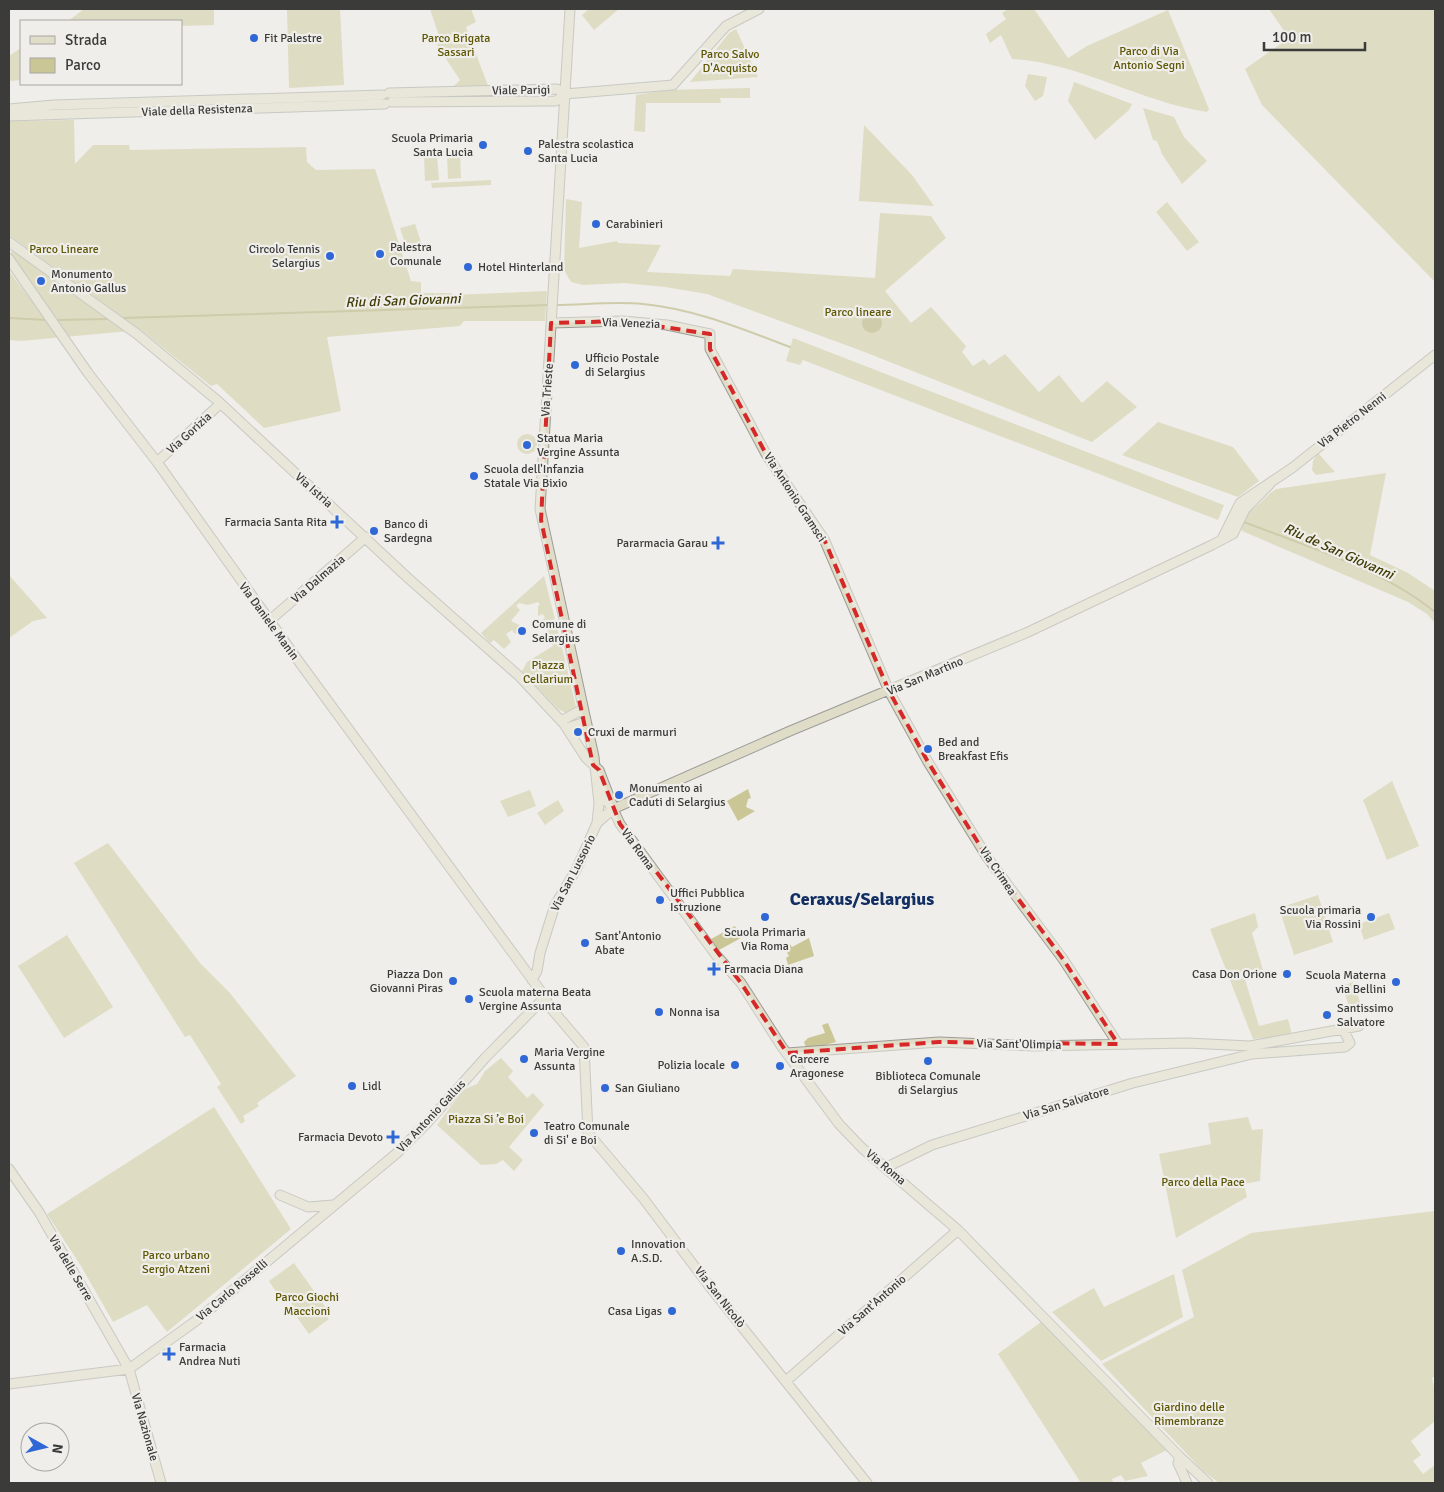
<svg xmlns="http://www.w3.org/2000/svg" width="1444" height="1492" viewBox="0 0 1444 1492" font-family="Signika,sans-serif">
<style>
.green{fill:#cac695}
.water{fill:#a9a262}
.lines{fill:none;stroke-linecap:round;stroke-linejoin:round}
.stream{stroke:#a9a262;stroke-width:2}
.secondary-casing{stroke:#9c9c98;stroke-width:11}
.secondary{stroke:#dfddc7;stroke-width:9}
.marked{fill:none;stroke:#d62828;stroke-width:4;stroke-dasharray:10 6;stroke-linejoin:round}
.poi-dot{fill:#2f68d6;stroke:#efeeea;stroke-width:2}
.labels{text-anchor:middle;stroke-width:4.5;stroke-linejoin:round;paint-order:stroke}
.poi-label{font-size:12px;fill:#3b3b39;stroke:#efeeea;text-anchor:start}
.park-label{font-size:12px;fill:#5e5604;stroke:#efeeea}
.street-label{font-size:12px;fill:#3b3b39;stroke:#efeeea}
.water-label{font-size:14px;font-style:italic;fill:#413b06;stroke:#efeeea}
.district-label{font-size:18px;font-weight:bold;fill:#132e63;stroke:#efeeea}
</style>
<rect width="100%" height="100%" fill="#efeeea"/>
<path class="green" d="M84,9H214V25L181,26V21H68Z
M287,9H340L344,85L289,88Z
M430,9H471L476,22L466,27L488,86H454L460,80L437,45L441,42Z
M589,9H619L594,30L582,15Z
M1008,9H1034L1068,58L1087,46L1168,10L1209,109L1207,112C1140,102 1081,63 1012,59L1001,35L990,43L986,34L1006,19L1002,13Z
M1269,9H1435V282L1262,105L1245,69L1289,38Z
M736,29L758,77L690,82L729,33Z
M21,48V80L9,81V56Z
M1028,74L1047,77L1043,96L1035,101L1025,86Z
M1074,82L1132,104L1129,110L1095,140L1068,101Z
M750,88V98H720L721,103H646L645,132L634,131L636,95L667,90Z
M1143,108L1174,117L1184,137L1207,161L1182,184L1162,154L1157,141L1153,140Z
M74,120L75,164L93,145H129L130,150L306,147L307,162L316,170L375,169L411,281L421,282V293H451L454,295L547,291L545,321H464L460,326L327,337L341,411L264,428L217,384L211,386L141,330L21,341L9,340V271L40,312L49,309L9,254L13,250L93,308H110L9,235V121Z
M864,125L912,175L934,206L859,201Z
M460,154L461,178L448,179L447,155Z
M437,155L439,180L425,181L424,156Z
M491,180V185L432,188L431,183Z
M566,199L582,202L579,248L617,241L618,243L661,245L647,272L730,276L733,269L875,278L880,213L931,216L946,238L885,291L911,323L931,307L966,346L962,352L973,366L984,359L989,365L1005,354L1039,392L1059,375L1082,403L1107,381L1137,407L1092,442L862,351L707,294L665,287L624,283L583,285L571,282L564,270Z
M1167,202L1199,242L1187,251L1156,212Z
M415,224L423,248L408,253L400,228Z
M793,338L1221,504L1224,505L1218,520L803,360L800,365L786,361Z
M1158,422L1233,447L1259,481L1238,497L1122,455Z
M517 444a10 10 0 1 1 20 0a10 10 0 1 1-20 0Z
M1318,453L1335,472L1316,475L1312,470L1313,461Z
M1386,473L1370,555L1408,573L1435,591V623L1427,614L1408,602L1242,531L1241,528L1247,512C1259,507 1265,496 1276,489Z
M9,575L47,618L33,621L9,638Z
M544,576L555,619L539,626L538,623L545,618L543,614L538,616V606L540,605L538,602L528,605L519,603L516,606L520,610L511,621L521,626L517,630L518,632L515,634L512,630L506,634L511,642L504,649L494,640L490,643L481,633Z
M556,622L576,707L572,713L568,714L558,709L522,671L527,662L553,646L546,632Z
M1392,781L1419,846L1387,860L1363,800Z
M748,789L751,798L748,799L746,807L755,811L738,821L727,801Z
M530,790L536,806L508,817L500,801Z
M558,800L564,811L545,825L537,813Z
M108,843L200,963L229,992L296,1076L257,1103L259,1106L243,1116L245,1121L241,1124L217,1087L221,1084L190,1035L185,1037L74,863Z
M1318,895L1333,942L1294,955L1279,908Z
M1255,913L1258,927L1252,933L1263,970L1244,976L1259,1026L1288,1019L1292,1035L1253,1039L1210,929Z
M1389,913L1395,929L1364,940L1359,924Z
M735,926L741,938L719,950L711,939Z
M67,935L113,1007L64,1038L18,966Z
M809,938L814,956L788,965L786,958L789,956L784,947L790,944L792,947Z
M1353,982L1361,1005L1350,1009L1342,986Z
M828,1023L836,1042L807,1050L804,1042L808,1038L825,1033L822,1025Z
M501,1058L513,1071L508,1077L527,1098L533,1093L544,1105L509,1147L523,1160L514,1171L503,1160L496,1164L481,1165L437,1125L463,1090L477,1084L485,1071Z
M214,1107L291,1229L167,1332L147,1305L113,1322L81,1266L47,1214Z
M1248,1117L1252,1130L1263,1129L1260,1181L1244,1184L1247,1197L1176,1238L1159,1154L1211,1144L1208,1123Z
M1435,1211V1376L1432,1378L1435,1391V1421L1411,1441L1421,1455L1413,1461L1423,1474L1435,1465V1483H1219L1202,1470L1102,1364L1194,1317L1182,1270L1251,1233Z
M294,1263L329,1312L326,1315L329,1319L309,1334L296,1316L297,1314L291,1306L292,1304L283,1292L278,1295L269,1281Z
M1174,1274L1183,1317L1101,1361L1052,1312L1094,1288L1104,1307Z
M1041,1322L1167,1450L1141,1463L1148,1476L1125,1481L1121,1475L1112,1479L1113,1482L1081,1483L998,1354Z"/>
<path class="water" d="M862 323a10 10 0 1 1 20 0a10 10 0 1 1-20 0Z"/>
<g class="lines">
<path class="stream" d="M555,305C583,305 614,301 643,304C695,309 742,329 790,347
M9,318L47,320
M122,318L550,305
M55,320L110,319
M1244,522C1308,547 1381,568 1435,612"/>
<g class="secondary-casing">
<path id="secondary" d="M389,93L557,89L565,94
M392,102L556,101L565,94L673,85L726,26L759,9
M9,109L54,105L382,95
M9,116L385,104
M9,242L137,334L218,401L408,578L519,676L564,724L586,758L599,770L612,804
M9,259L88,373L157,462L297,659L545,997L549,1006L584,1047L588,1133L643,1198L710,1287L867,1483
M551,323L623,321L667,325L710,334V349L766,454L824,539L889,691L928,762L987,857L1063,959L1118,1044
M157,462L220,404
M1222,539L1240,503L1292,468L1435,355
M269,621L366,537
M561,721L583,709
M567,728L585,722
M599,791L613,809L620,824L716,955L741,983L782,1047L839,1124L862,1148L958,1230L1180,1457L1208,1483
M597,823L613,809L790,731L1026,633L1212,545L1233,534L1245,509L1269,485
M532,980L537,971L540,953L555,905L576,870L597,823L599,803L594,757L540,509L570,9
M787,1053L939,1042L1033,1046L1187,1043L1250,1046L1359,1026
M885,1168L932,1145L1133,1083L1252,1054L1345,1047L1350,1043L1343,1029
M9,1169L39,1212L129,1369L161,1483
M280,1195L308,1207L333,1205
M786,1381L958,1230
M9,1384L129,1369L197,1320L397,1153L427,1123L486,1057L545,997
M1180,1457L1178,1463L1187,1483"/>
</g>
<use href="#secondary" class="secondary"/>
</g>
<path d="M0 0H1444V1492H0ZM623,321L710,334V349L766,454L824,539L889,691L928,762L987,857L1063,959L1118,1044L939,1042L787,1053L741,983L620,824L599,770L593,765L541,520L551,323Z" fill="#efeeea" fill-opacity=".55" fill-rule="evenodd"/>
<path class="marked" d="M623,321L710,334V349L766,454L824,539L889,691L928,762L987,857L1063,959L1118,1044L939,1042L787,1053L741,983L620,824L599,770L593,765L541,520L551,323Z"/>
<g class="poi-dot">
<circle cx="254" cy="38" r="5"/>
<circle cx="483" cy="145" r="5"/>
<circle cx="528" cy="151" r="5"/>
<circle cx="596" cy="224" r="5"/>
<circle cx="380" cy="254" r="5"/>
<circle cx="330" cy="256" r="5"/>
<circle cx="468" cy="267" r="5"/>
<circle cx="41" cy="281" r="5"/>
<circle cx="575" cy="365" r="5"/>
<circle cx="527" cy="445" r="5"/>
<circle cx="474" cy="476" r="5"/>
<path d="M334.5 514.5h5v5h5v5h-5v5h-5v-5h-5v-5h5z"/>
<circle cx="374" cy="531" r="5"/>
<path d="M715.5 535.5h5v5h5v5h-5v5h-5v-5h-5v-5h5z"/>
<circle cx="522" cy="631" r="5"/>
<circle cx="578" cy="732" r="5"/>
<circle cx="928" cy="749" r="5"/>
<circle cx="619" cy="795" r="5"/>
<circle cx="660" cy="900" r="5"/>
<circle cx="765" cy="917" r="5"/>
<circle cx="1371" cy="917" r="5"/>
<circle cx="585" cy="943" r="5"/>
<path d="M711.5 961.5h5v5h5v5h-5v5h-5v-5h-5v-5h5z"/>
<circle cx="1287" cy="974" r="5"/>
<circle cx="453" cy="981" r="5"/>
<circle cx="1396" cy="982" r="5"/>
<circle cx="469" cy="999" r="5"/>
<circle cx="659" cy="1012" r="5"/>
<circle cx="1327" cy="1015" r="5"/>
<circle cx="524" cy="1059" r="5"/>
<circle cx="928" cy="1061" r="5"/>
<circle cx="735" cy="1065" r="5"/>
<circle cx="780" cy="1066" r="5"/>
<circle cx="352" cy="1086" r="5"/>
<circle cx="605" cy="1088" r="5"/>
<circle cx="534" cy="1133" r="5"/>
<path d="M390.5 1129.5h5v5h5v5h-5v5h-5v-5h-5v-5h5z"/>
<circle cx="621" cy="1251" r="5"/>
<circle cx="672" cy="1311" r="5"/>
<path d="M166.5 1346.5h5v5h5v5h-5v5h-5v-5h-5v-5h5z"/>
</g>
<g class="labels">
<g class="poi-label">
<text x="264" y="42">Fit Palestre</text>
<text x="473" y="142" text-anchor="end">Scuola Primaria<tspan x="473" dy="14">Santa Lucia</tspan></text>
<text x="538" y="148">Palestra scolastica<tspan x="538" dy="14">Santa Lucia</tspan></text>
<text x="606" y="228">Carabinieri</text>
<text x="390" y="251">Palestra<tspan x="390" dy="14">Comunale</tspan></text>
<text x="320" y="253" text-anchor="end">Circolo Tennis<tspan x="320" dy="14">Selargius</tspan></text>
<text x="478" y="271">Hotel Hinterland</text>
<text x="51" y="278">Monumento<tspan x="51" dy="14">Antonio Gallus</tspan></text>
<text x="585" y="362">Ufficio Postale<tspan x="585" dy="14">di Selargius</tspan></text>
<text x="537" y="442">Statua Maria<tspan x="537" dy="14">Vergine Assunta</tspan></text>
<text x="484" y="473">Scuola dell'Infanzia<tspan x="484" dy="14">Statale Via Bixio</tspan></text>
<text x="327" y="526" text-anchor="end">Farmacia Santa Rita</text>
<text x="384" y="528">Banco di<tspan x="384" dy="14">Sardegna</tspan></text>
<text x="708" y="547" text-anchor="end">Pararmacia Garau</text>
<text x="532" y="628">Comune di<tspan x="532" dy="14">Selargius</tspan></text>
<text x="588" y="736">Cruxi de marmuri</text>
<text x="938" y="746">Bed and<tspan x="938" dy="14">Breakfast Efis</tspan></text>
<text x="629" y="792">Monumento ai<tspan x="629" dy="14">Caduti di Selargius</tspan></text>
<text x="670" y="897">Uffici Pubblica<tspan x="670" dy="14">Istruzione</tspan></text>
<text x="1361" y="914" text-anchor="end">Scuola primaria<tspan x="1361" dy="14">Via Rossini</tspan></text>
<text x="765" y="936" text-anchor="middle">Scuola Primaria<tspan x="765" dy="14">Via Roma</tspan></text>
<text x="595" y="940">Sant'Antonio<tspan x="595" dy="14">Abate</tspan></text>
<text x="724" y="973">Farmacia Diana</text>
<text x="443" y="978" text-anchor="end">Piazza Don<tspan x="443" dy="14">Giovanni Piras</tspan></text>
<text x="1277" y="978" text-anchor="end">Casa Don Orione</text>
<text x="1386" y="979" text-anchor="end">Scuola Materna<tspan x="1386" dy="14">via Bellini</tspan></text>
<text x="479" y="996">Scuola materna Beata<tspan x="479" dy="14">Vergine Assunta</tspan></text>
<text x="1337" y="1012">Santissimo<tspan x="1337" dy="14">Salvatore</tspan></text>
<text x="669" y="1016">Nonna isa</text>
<text x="534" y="1056">Maria Vergine<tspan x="534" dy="14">Assunta</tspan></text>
<text x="790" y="1063">Carcere<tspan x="790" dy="14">Aragonese</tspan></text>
<text x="725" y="1069" text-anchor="end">Polizia locale</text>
<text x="928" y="1080" text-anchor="middle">Biblioteca Comunale<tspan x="928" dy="14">di Selargius</tspan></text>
<text x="362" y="1090">Lidl</text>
<text x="615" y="1092">San Giuliano</text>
<text x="544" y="1130">Teatro Comunale<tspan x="544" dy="14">di Si' e Boi</tspan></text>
<text x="383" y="1141" text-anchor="end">Farmacia Devoto</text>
<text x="631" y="1248">Innovation<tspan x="631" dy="14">A.S.D.</tspan></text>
<text x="662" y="1315" text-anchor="end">Casa Ligas</text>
<text x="179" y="1351">Farmacia<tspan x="179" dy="14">Andrea Nuti</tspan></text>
</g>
<g class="park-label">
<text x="456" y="42">Parco Brigata<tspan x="456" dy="14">Sassari</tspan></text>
<text x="1149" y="55">Parco di Via<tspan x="1149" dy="14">Antonio Segni</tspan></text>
<text x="730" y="58">Parco Salvo<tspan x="730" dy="14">D'Acquisto</tspan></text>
<text x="64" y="253">Parco Lineare</text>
<text x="858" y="316">Parco lineare</text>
<text x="548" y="669">Piazza<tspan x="548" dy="14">Cellarium</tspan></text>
<text x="486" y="1123">Piazza Si ’e Boi</text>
<text x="1203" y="1186">Parco della Pace</text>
<text x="176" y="1259">Parco urbano<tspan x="176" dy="14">Sergio Atzeni</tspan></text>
<text x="307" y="1301">Parco Giochi<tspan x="307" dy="14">Maccioni</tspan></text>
<text x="1189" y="1411">Giardino delle<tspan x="1189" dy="14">Rimembranze</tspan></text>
</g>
<g class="street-label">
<text transform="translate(521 90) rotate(-1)" y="4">Viale Parigi</text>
<text transform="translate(197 110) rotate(-2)" y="4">Viale della Resistenza</text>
<text transform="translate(631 323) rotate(2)" y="4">Via Venezia</text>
<text transform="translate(547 390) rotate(-86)" y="4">Via Trieste</text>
<text transform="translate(1352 420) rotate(-38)" y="4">Via Pietro Nenni</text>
<text transform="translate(189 433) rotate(-42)" y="4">Via Gorizia</text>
<text transform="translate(314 490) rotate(42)" y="4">Via Istria</text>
<text transform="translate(795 497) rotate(57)" y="4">Via Antonio Gramsci</text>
<text transform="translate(318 579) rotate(-41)" y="4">Via Dalmazia</text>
<text transform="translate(269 621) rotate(54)" y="4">Via Daniele Manin</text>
<text transform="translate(925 676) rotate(-23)" y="4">Via San Martino</text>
<text transform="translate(638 849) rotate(54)" y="4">Via Roma</text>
<text transform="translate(998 871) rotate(56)" y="4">Via Crimea</text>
<text transform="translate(573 873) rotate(-63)" y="4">Via San Lussorio</text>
<text transform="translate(1019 1044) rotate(1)" y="4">Via Sant'Olimpia</text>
<text transform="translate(1066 1103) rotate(-17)" y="4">Via San Salvatore</text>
<text transform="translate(431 1116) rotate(-47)" y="4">Via Antonio Gallus</text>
<text transform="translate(886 1167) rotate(40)" y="4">Via Roma</text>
<text transform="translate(71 1268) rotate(59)" y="4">Via delle Serre</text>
<text transform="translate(232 1290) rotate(-40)" y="4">Via Carlo Rosselli</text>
<text transform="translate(720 1297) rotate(52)" y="4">Via San Nicolò</text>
<text transform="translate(872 1305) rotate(-41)" y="4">Via Sant'Antonio</text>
<text transform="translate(145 1427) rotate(74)" y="4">Via Nazionale</text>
</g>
<g class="water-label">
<text transform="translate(403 300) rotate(-2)" y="5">Riu di San Giovanni</text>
<text transform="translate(1339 551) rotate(24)" y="5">Riu de San Giovanni</text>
</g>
<g class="district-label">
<text x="862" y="905">Ceraxus/Selargius</text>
</g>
</g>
<rect width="1444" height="1492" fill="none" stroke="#3b3b39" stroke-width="20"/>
<rect x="20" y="20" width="162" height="65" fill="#efeeea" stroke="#a7a6a3"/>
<rect x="30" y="36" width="25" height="8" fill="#dfddc7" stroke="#a7a6a3"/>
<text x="65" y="45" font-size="15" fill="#3b3b39">Strada</text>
<rect x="30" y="58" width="25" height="15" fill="#cac695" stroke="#a7a6a3"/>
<text x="65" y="70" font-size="15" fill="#3b3b39">Parco</text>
<g transform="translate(45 1447) rotate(98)"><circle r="24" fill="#efeeea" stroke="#a7a6a3"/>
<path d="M0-4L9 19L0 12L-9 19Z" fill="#2f68d6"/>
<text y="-8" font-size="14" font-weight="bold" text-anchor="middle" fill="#3b3b39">N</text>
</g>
<path d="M1264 42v8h101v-8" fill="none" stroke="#3b3b39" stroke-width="2.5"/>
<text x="1272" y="42" font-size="15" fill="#3b3b39" stroke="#efeeea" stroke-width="4" paint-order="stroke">100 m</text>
</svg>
